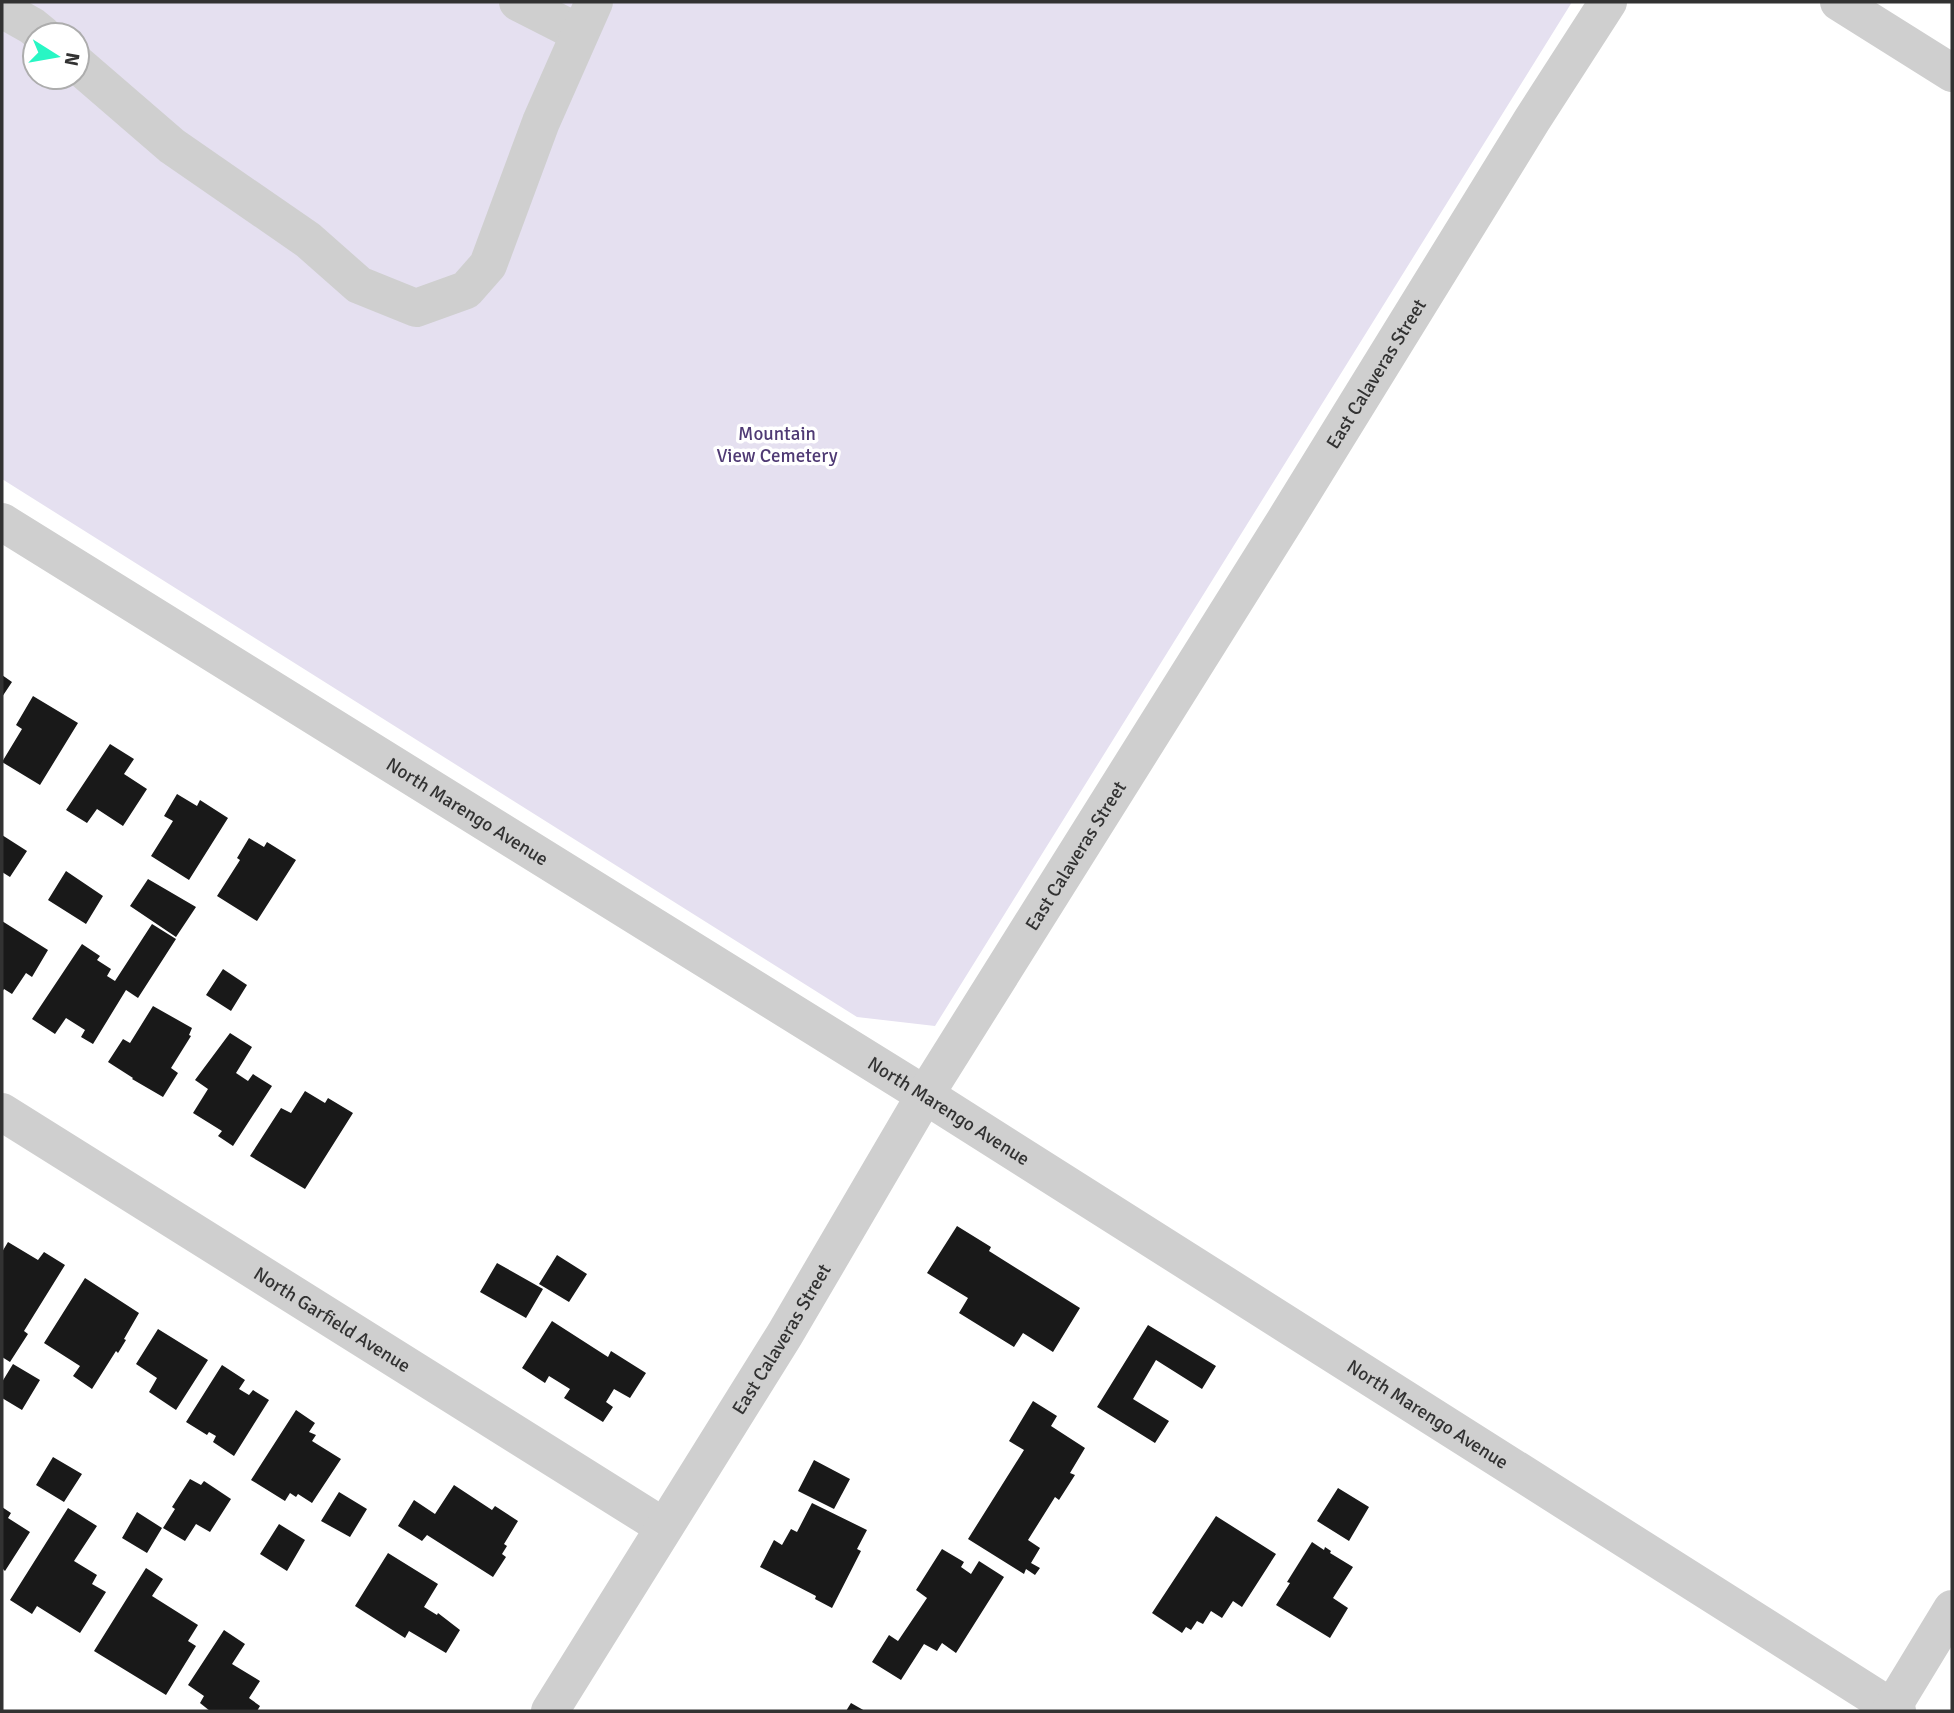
<svg xmlns="http://www.w3.org/2000/svg" width="1954" height="1713" viewBox="0 0 1954 1713" font-family="Signika,sans-serif">
<style>
.green{fill:#e5e0f0;fill-rule:evenodd}
.building{fill:#191919}
.lines{fill:none;stroke-linecap:round;stroke-linejoin:round}
.minor{stroke:#cfcfcf;stroke-width:38}
.labels{text-anchor:middle;stroke-width:7;stroke-linejoin:round;paint-order:stroke}
.street-label{font-size:19px;fill:#323232;stroke:#fff}
.park-label{font-size:19px;fill:#4f3a74;stroke:#fff}
</style>
<rect width="100%" height="100%" fill="#fff"/>
<path class="green" d="M2,2H1572L935,1026L857,1017L2,479ZM35,35H77V77H35Z"/>
<path class="building" d="M2,675L12,682L2,697Z
M33,696L78,723L40,785L2,762L22,729L16,725Z
M110,744L134,759L124,774L147,789L123,826L97,809L87,823L66,810Z
M177,794L197,806L200,800L228,818L189,880L151,856L173,821L164,816Z
M2,835L27,851L10,877L2,872Z
M249,838L264,847L267,842L296,860L257,921L217,896L240,860L237,858Z
M66,871L103,896L86,924L48,900Z
M148,879L196,907L176,937L130,906Z
M2,921L48,950L32,977L26,973L12,994L4,989L2,992Z
M152,924L176,939L138,998L126,990L93,1044L81,1037L85,1030L66,1018L55,1034L32,1019L82,944L100,956L97,960L111,969L107,976L115,981Z
M223,969L247,985L231,1011L206,995Z
M153,1006L192,1028L189,1035L191,1036L171,1068L178,1073L163,1097L132,1079L133,1078L108,1062L123,1039L130,1043Z
M230,1033L252,1047L236,1073L248,1081L253,1074L272,1086L233,1146L218,1136L222,1131L193,1113L208,1089L195,1080Z
M305,1091L325,1103L328,1098L353,1113L305,1189L250,1156L281,1108L291,1113Z
M957,1226L991,1247L989,1251L1080,1308L1053,1352L1023,1333L1014,1347L959,1313L968,1298L927,1273Z
M8,1242L38,1260L44,1252L65,1265L24,1331L28,1334L10,1362L2,1357V1252Z
M557,1255L587,1274L569,1302L539,1284Z
M497,1263L543,1289L526,1318L480,1292Z
M85,1278L139,1313L124,1339L126,1340L118,1353L116,1351L92,1389L73,1376L80,1366L44,1343Z
M552,1321L608,1357L611,1351L646,1373L630,1398L614,1389L606,1402L613,1407L603,1422L564,1398L570,1389L549,1376L545,1383L522,1368Z
M1148,1325L1216,1366L1202,1389L1156,1360L1133,1399L1169,1421L1155,1443L1097,1407Z
M158,1329L208,1360L176,1410L149,1392L157,1378L136,1364Z
M13,1364L40,1380L22,1410L2,1398V1382Z
M222,1365L245,1380L239,1389L249,1395L253,1390L269,1400L234,1456L213,1442L216,1436L209,1432L207,1435L186,1422Z
M1033,1401L1057,1416L1051,1426L1085,1448L1070,1473L1075,1475L1059,1500L1055,1497L1028,1540L1040,1548L1031,1563L1040,1568L1035,1575L1026,1569L1024,1574L968,1539L1024,1450L1009,1441Z
M296,1410L315,1423L309,1432L316,1435L312,1441L341,1459L312,1503L298,1494L296,1497L290,1493L285,1501L251,1480Z
M53,1457L82,1474L64,1502L36,1485Z
M814,1460L850,1479L834,1509L798,1491Z
M190,1479L201,1485L204,1481L231,1499L210,1532L196,1524L185,1541L163,1528L175,1509L172,1507Z
M454,1485L492,1510L495,1506L518,1521L504,1544L507,1546L502,1554L506,1557L493,1577L427,1535L422,1541L398,1526L414,1500L435,1514Z
M1338,1488L1369,1507L1349,1541L1317,1521Z
M339,1492L367,1509L350,1537L321,1521Z
M812,1503L867,1530L857,1549L861,1551L832,1608L815,1599L816,1596L760,1567L774,1540L782,1545L791,1529L797,1532Z
M2,1507L11,1513L8,1518L30,1532L5,1571L2,1568Z
M68,1508L97,1526L74,1561L97,1575L92,1584L106,1592L80,1633L37,1606L32,1614L10,1600Z
M137,1512L162,1528L147,1553L122,1538Z
M1216,1516L1276,1554L1242,1607L1233,1601L1222,1618L1211,1611L1203,1624L1197,1621L1191,1630L1186,1627L1182,1633L1152,1613Z
M279,1524L305,1540L287,1571L260,1554Z
M1312,1542L1324,1550L1325,1547L1331,1551L1330,1553L1353,1567L1333,1598L1348,1608L1330,1638L1276,1605L1290,1583L1287,1582Z
M942,1549L964,1562L961,1567L971,1574L979,1561L1004,1577L956,1653L942,1643L937,1651L924,1644L901,1680L872,1662L889,1635L898,1641L927,1598L916,1590Z
M388,1553L438,1584L424,1607L437,1615L438,1613L460,1630L446,1653L409,1631L405,1638L355,1606Z
M146,1568L163,1579L152,1596L198,1625L188,1641L196,1646L166,1695L94,1651Z
M224,1630L245,1644L232,1664L260,1681L249,1698L260,1706L257,1711H210L200,1703L204,1696L188,1685Z
M851,1703L865,1711H846Z"/>
<g class="lines">
<g class="minor">
<path d="M518,2L579,33"/>
<path d="M1839,2L1952,73"/>
<path d="M2,9L32,26L43,35"/>
<path d="M77,64L172,146L308,240L359,285L416,308L466,290L488,265L541,122L594,2"/>
<path id="s1" d="M2,522L925,1095L1897,1711"/>
<path id="s2" d="M2,1112L664,1527"/>
<path id="s3" d="M550,1711L785,1334L925,1095L1286,519L1532,120L1608,2"/>
<path d="M1890,1711L1952,1609"/>
</g>
</g>
<g class="labels">
<g class="street-label">
<text dy="7" stroke="none"><textPath href="#s3" startOffset="1572">East Calaveras Street</textPath></text>
<text dy="7" stroke="none"><textPath href="#s1" startOffset="548">North Marengo Avenue</textPath></text>
<text dy="7" stroke="none"><textPath href="#s3" startOffset="1004">East Calaveras Street</textPath></text>
<text dy="7" stroke="none"><textPath href="#s1" startOffset="1115">North Marengo Avenue</textPath></text>
<text dy="7" stroke="none"><textPath href="#s2" startOffset="390">North Garfield Avenue</textPath></text>
<text dy="7" stroke="none"><textPath href="#s3" startOffset="438">East Calaveras Street</textPath></text>
<text dy="7" stroke="none"><textPath href="#s1" startOffset="1682">North Marengo Avenue</textPath></text>
</g>
<g class="park-label">
<text x="777" y="440">Mountain<tspan x="777" dy="22">View Cemetery</tspan></text>
</g>
</g>
<rect width="1954" height="1713" fill="none" stroke="#323232" stroke-width="7"/>
<g transform="translate(56 56) rotate(101)"><circle r="33" fill="#ffffff" stroke="#adadad" stroke-width="2"/>
<path d="M0-5L12 26L0 18L-12 26Z" fill="#28f6c4"/>
<text y="-10" font-size="19" font-weight="bold" text-anchor="middle" fill="#323232">N</text>
</g>
</svg>
